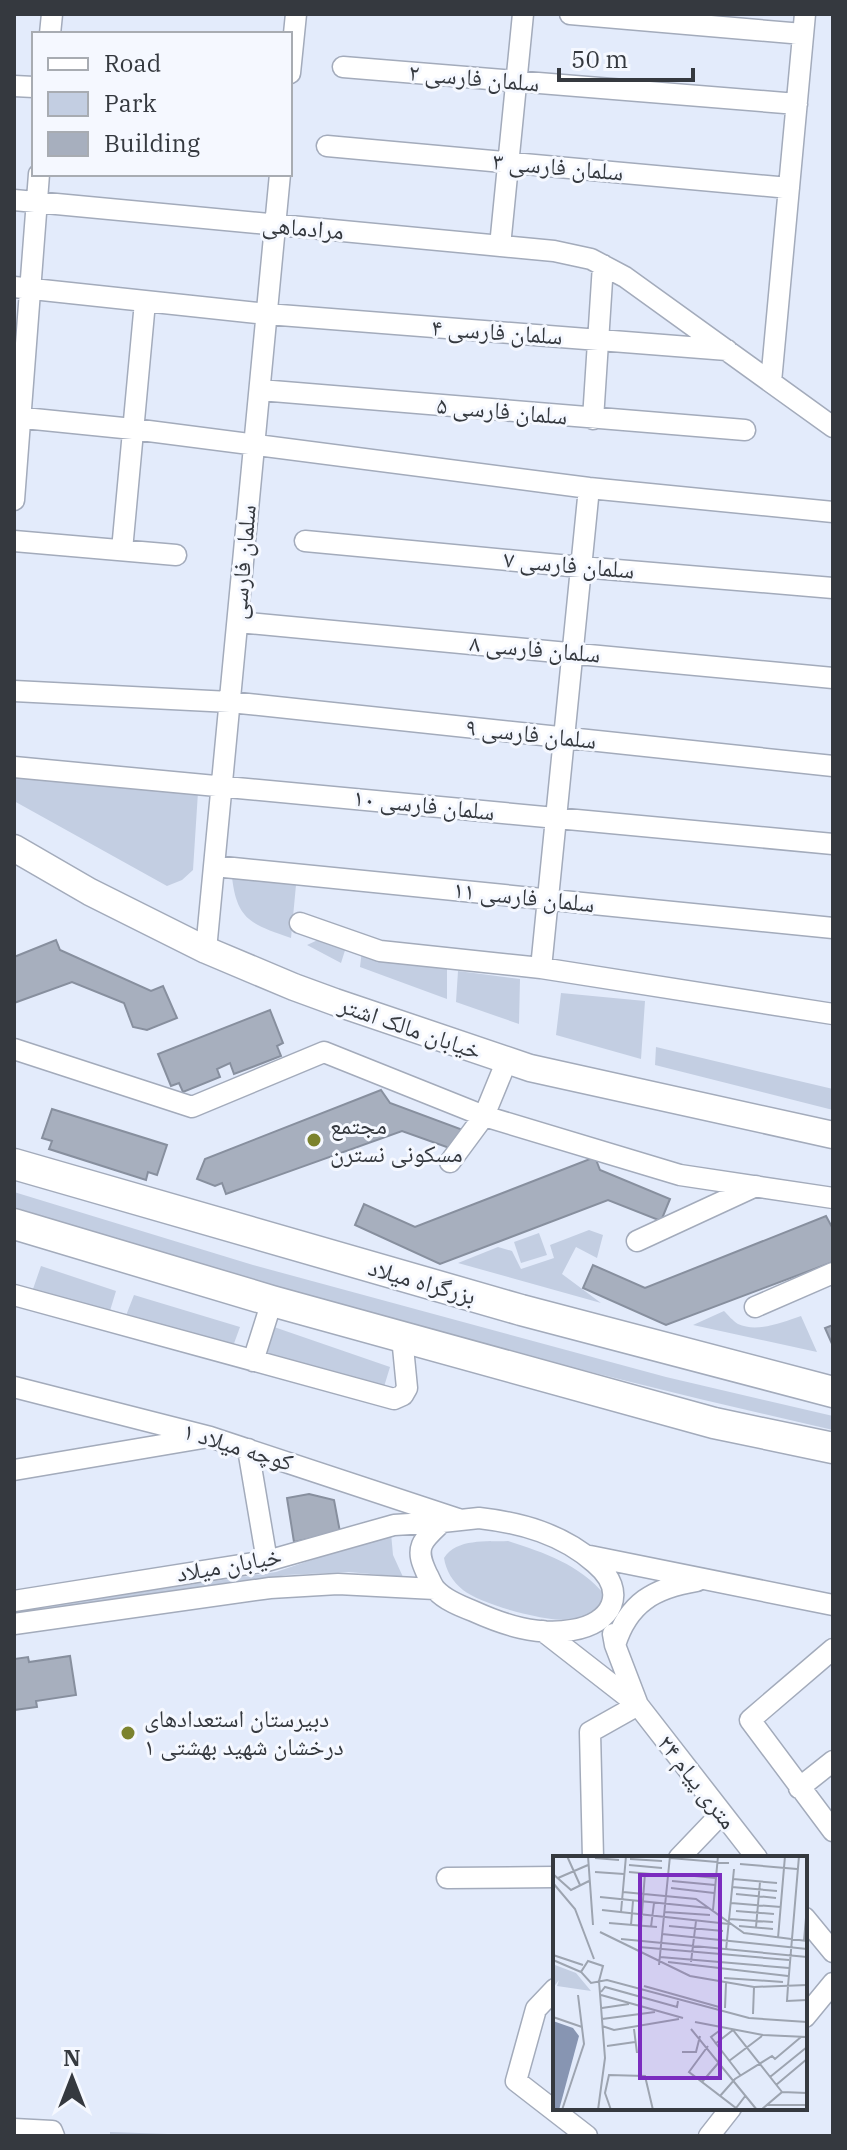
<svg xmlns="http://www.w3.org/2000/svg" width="847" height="2150" viewBox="0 0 847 2150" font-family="'IBM Plex Serif','Noto Naskh Arabic',serif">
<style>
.green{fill:#c3cee2}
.building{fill:#a7afbe;stroke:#878f9e;stroke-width:2}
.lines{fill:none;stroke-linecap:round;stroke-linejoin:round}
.minor-casing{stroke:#a3abbb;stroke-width:23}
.major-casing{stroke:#a3abbb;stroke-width:29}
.highway-casing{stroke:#a3abbb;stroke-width:33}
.minor{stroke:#fff;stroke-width:20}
.major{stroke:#fff;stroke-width:26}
.highway{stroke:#fff;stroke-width:30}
.poi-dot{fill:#7c832e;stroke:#f5f8ff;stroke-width:3}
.labels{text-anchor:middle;stroke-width:6;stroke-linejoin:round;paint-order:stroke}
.street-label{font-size:24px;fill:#35393f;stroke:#f5f8ff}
.poi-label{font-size:24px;fill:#35393f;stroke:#f5f8ff;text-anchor:start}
.inset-road{fill:none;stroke:#9da4b0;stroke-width:2}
.view{fill:#7b2cbf;fill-opacity:0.15;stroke:#7b2cbf;stroke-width:4}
.inset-edge{fill:none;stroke:#35393f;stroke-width:4}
</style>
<rect width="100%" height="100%" fill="#e3ebfb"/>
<path class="green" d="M14,773L198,792L193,870L182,880L167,886L14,801Z
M232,877L296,885L291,938C252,924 237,921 232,877Z
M320,939L347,944L341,963L307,945Z
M362,950L401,964L447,969V999L360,967Z
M458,971L520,979L519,1024L456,1002Z
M561,993L645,1001L641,1059L556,1035Z
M656,1047L833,1089V1110L655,1065Z
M14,1192L253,1265L666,1377L833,1416V1430C557,1367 283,1295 14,1207Z
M589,1230L603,1235L597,1258L576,1247L562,1274L601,1303L458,1263L498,1247L512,1251L521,1269L554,1258L550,1245Z
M539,1233L547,1255L521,1263L514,1242Z
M41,1266L116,1291L109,1314L33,1289Z
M134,1295L240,1327L232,1349L125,1318Z
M724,1311C728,1315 733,1321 738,1324C757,1333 783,1322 801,1316L817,1352L693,1325Z
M274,1327L390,1367L383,1390L263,1355Z
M391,1533L393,1555L403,1577L349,1572L286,1575L236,1585L14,1618V1611L276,1572Z
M508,1541C545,1553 579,1564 605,1595V1603C599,1607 592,1616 585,1618C561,1627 483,1606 463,1590C453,1582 446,1571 444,1558C457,1538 486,1542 508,1541Z
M110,2132L226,2136H110Z"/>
<path class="building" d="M56,940L60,950L151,991L163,986L177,1018L147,1030L133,1027L124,1003L72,982L14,1003V957Z
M270,1010L283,1043L277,1046L281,1056L234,1074L230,1063L217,1069L220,1077L183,1092L179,1083L171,1086L158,1054Z
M381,1090L390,1103L463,1130L455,1150L402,1131L226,1194L222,1183L215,1186L197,1179L205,1159Z
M52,1109L167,1145L157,1175L148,1172L146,1180L49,1149L52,1141L42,1138Z
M595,1157L600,1170L670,1199L661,1221L608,1200L440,1264L355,1225L364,1204L415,1227Z
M826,1216L833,1229V1262L666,1325L583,1288L593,1265L645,1288Z
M833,1325V1346L825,1328Z
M309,1494L334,1500L340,1532L294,1542L287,1498Z
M70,1656L76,1695L36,1701L37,1707L14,1710V1659L28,1657L29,1662Z"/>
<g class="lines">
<g class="minor-casing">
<path id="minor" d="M570,14L803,34
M50,34L52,14
M343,67L797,104
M290,73L296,14
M14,86L34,87
M327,146L789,188
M14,200L554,251L591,259L625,277L833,427
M500,246L523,14
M14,287L267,314L727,350
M771,382L805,14
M260,390L745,430
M14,417L133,429L589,488L833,512
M593,419L603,265
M14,500L39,174
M14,541L176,555
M305,541L581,567L833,588
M122,550L145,302
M238,622L833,678
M14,691L230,702L833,766
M14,767L833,844
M214,866L833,928
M300,923L380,951L541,968L833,1014
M206,950L280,174
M541,968L589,488
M14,1049L192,1107L324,1052L484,1116L507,1060
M450,1162L484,1116L680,1175L833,1198
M637,1241L756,1186
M14,1295L394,1399L403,1395L407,1388L402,1337
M755,1307L833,1273
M253,1361L272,1301
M14,1387L210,1437L458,1519
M248,1449L267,1561
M14,1470L203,1438
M479,1518C522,1523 562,1534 595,1563C629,1592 612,1624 572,1630C537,1636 504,1625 473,1611C460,1606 445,1600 436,1590C432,1586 430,1579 427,1574C423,1565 418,1555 422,1545C425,1537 436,1528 442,1522Z
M590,1556L833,1605
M14,1601L267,1561L394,1525L442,1522
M14,1624L270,1588L338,1584L435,1589
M543,1631L638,1705L757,1858
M613,1634L615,1645L638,1705
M615,1645C628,1603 654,1588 697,1581
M833,1649L750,1720L833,1831
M799,1788L833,1761
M593,1858L590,1732L638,1705
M679,1858L721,1814
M447,1878L555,1877
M805,1918L833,1952
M555,1989L536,2009L516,2081L587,2136
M805,2017L833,1983
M14,2129L52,2131L54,2136
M709,2136L731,2108"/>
</g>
<g class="major-casing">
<path id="major" d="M14,848L90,892L206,950L294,987L335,1002L530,1068L833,1135"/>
</g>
<g class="highway-casing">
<path id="highway" d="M14,1164L521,1310L833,1392
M14,1224L272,1301L714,1423L833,1448"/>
</g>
<use href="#minor" class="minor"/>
<use href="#major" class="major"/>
<use href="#highway" class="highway"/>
</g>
<g class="poi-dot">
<circle cx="314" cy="1140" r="8"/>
<circle cx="128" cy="1733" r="8"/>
</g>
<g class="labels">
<g class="street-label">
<text transform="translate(474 78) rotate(5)" y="8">سلمان فارسی ۲</text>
<text transform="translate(558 167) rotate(5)" y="8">سلمان فارسی ۳</text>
<text transform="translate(303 228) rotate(5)" y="8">مرادماهی</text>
<text transform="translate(497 332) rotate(4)" y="8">سلمان فارسی ۴</text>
<text transform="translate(502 411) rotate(5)" y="8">سلمان فارسی ۵</text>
<text transform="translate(243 562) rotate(-85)" y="8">سلمان فارسی</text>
<text transform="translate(569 565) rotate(5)" y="8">سلمان فارسی ۷</text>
<text transform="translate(535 649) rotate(5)" y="8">سلمان فارسی ۸</text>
<text transform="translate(531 734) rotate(6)" y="8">سلمان فارسی ۹</text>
<text transform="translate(424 805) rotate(6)" y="8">سلمان فارسی ۱۰</text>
<text transform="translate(524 897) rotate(6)" y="8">سلمان فارسی ۱۱</text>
<text transform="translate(410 1028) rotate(19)" y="8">خیابان مالک اشتر</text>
<text transform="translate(422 1282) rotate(16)" y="8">بزرگراه میلاد</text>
<text transform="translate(238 1447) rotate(17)" y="8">کوچه میلاد ۱</text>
<text transform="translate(229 1565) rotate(-10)" y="8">خیابان میلاد</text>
<text transform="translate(697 1782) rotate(52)" y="8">۲۴ متری پیام</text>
</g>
<g class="poi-label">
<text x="330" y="1134">مجتمع<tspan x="330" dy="28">مسکونی نسترن</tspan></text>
<text x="144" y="1727">دبیرستان استعدادهای<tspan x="144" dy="28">درخشان شهید بهشتی ۱</tspan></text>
</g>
</g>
<g transform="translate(553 1856)">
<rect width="254" height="254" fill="#e3ebfb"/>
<path d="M2,109L23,117L38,135L4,130L6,124L0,132Z" fill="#c3cee2"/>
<path d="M0,165L20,172L26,180L6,254H0Z" fill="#8795b2"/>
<path class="inset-road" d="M14,0L27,29M35,0L40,69M42,2L66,4M117,2L176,7M77,3L109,5M187,8L244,13M76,9L109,12M42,16L71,18M76,16L109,19M0,18L18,34L36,25M120,18L163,22M5,22L35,9M180,23L224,27M119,25L162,29M0,27L22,53L41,103M179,31L224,35M118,32L161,37M70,36L143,43L191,77L254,85M183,38L223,42M47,41L156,52M178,47L228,51M49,54L176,68M160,54L165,0M183,55L221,58M68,56L73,0M112,56L157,59M176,63L220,66M56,67L104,71M78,69L80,45M116,70L170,75M186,70L220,73M98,71L101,47M203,71L207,26M47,76L137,120L201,131L254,129M109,78L254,93M225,82L232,0M68,83L254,101M87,83L92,17M251,85L254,50M86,91L236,104M173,94L181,13M0,99L30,109M107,101L236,112M0,104L28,116M115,106L235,120M138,106L143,65M106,109L117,0M171,122L230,126M46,125L50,110L35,105L28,116L38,127L54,124L196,162L254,166M91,130L166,151M235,130L234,145L254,144M235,130L246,0M48,136L52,131L124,151L125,145M48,139L130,162M49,152L76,148M172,152L173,127M200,158L201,131M0,161L29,171M49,163L102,156M142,166L210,179L254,181M49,170L61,174L126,163M81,173L84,197M138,173L204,254M166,175L158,181L188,220M162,188L180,174L229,236L208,254M54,190L82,186M155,190L136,216L183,252L193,239M129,196H143L147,180M176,205L209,180M217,221L254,191M149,226L167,205M223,229L254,203M229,236L254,237M167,240L182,223L219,200L222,203L248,181M213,249H254M9,254L31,188L25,139M45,254L52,202L46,125M58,254L52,237L56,219L92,220L100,254"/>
<path class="view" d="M87,19H167V222H87Z"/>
<rect width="254" height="254" class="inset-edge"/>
</g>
<rect width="847" height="2150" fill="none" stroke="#35393f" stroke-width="32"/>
<rect x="32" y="32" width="260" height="144" fill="#f5f8ff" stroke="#a8acb2" stroke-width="2"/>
<rect x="48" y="58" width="40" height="12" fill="#ffffff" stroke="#a8acb2" stroke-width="2"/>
<text x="104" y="72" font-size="24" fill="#35393f">Road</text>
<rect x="48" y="92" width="40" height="24" fill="#c3cee2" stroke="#a8acb2" stroke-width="2"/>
<text x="104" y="112" font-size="24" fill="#35393f">Park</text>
<rect x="48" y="132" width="40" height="24" fill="#a7afbe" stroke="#a8acb2" stroke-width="2"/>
<text x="104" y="152" font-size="24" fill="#35393f">Building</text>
<g transform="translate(72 2078)" stroke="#f5f8ff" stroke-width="6" paint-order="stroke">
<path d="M0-6L14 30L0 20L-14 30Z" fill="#35393f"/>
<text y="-12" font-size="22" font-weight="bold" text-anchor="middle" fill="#35393f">N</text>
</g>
<path d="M559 68v12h134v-12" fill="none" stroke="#35393f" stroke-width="4"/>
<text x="571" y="68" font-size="24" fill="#35393f" stroke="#f5f8ff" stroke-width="6" paint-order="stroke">50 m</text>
</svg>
